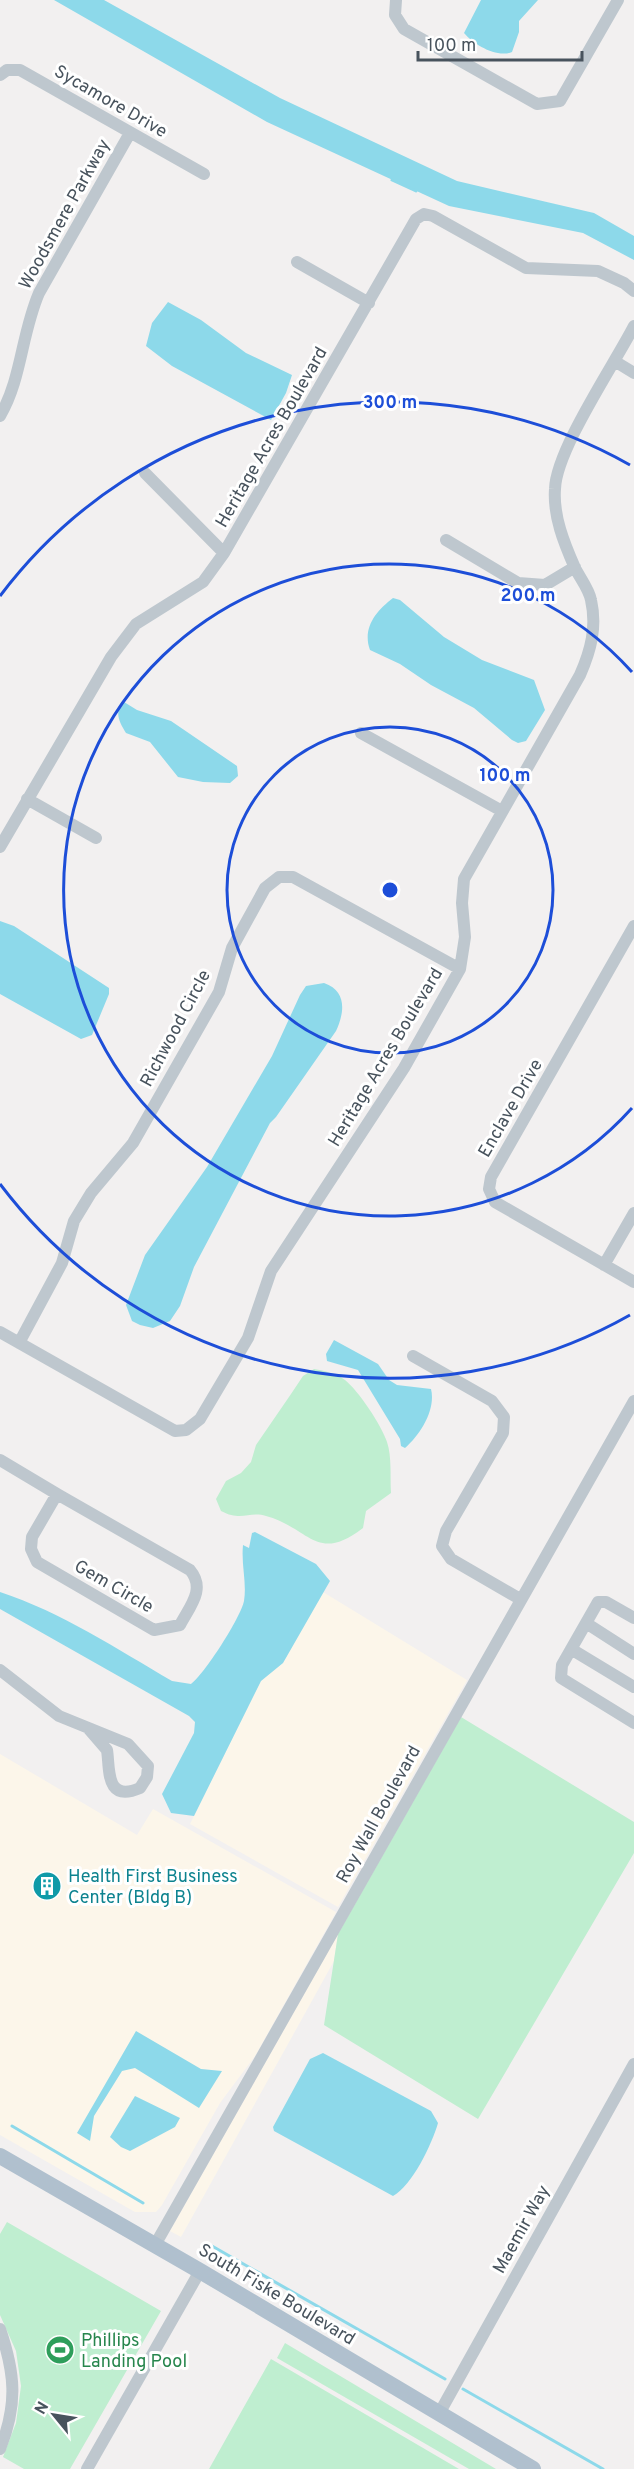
<svg xmlns="http://www.w3.org/2000/svg" width="634" height="2469" viewBox="0 0 634 2469" font-family="Overpass,sans-serif">
<style>
.commercial{fill:#fcf6ea}
.green{fill:#bfeed0}
.water{fill:#8dd9ea}
.lines{fill:none;stroke-linecap:round;stroke-linejoin:round}
.stream{stroke:#8dd9ea;stroke-width:3}
.minor{stroke:#bec7ce;stroke-width:12}
.major{stroke:#b0c0ce;stroke-width:16}
.ring{fill:none;stroke:#1d4ed8;stroke-width:3}
.labels{text-anchor:middle;stroke-width:6;stroke-linejoin:round;paint-order:stroke}
.street-label{font-size:18px;fill:#48535d;stroke:#fff}
.culture-label{font-size:18px;fill:#0d838f;stroke:#fff;text-anchor:start}
.leisure-label{font-size:18px;fill:#27864d;stroke:#fff;text-anchor:start}
.centre{fill:#1d4ed8;stroke:#fff;stroke-width:3}
.ring-label{font-size:18px;text-anchor:middle;font-weight:bold;fill:#1d4ed8;stroke:#fff;stroke-width:6;stroke-linejoin:round;paint-order:stroke}
</style>
<rect width="100%" height="100%" fill="#f2f0f0"/>
<path class="commercial" d="M323,1592L467,1680L338,1907L190,1824L261,1681L283,1663Z
M0,1754L137,1835L153,1809L336,1912L255,2056L220,2103L162,2205L156,2212H135L0,2135Z
M338,1934L334,1961L181,2237L170,2231Z"/>
<path class="green" d="M314,1369C325,1371 335,1373 345,1380C358,1390 382,1426 387,1442C392,1457 390,1477 391,1493L366,1511L363,1528C316,1564 310,1528 266,1516C249,1511 242,1522 221,1511L216,1499L226,1481L241,1473L251,1462L256,1445L291,1394L303,1376Z
M461,1717L634,1822V1853L478,2119L324,2025L338,1934Z
M7,2222L161,2311L70,2469H24L3,2457L16,2423L21,2386L16,2351L0,2315V2234Z
M285,2343L496,2469H469L277,2358Z
M271,2359L459,2469H209Z"/>
<path class="water" d="M54,0H104L280,98L457,181L594,213L634,236V260L583,233L449,206L267,122Z
M481,0H538L519,21V32L512,52C497,58 474,45 464,33Z
M168,302L201,320L246,353L292,375L286,393L271,420L172,366L146,346L152,323Z
M393,598L400,600L444,637L482,660L534,680L545,710L526,741L518,743L512,740L474,708L431,685L400,664L370,650C362,628 376,611 393,598Z
M124,702L137,710L171,721L237,766L238,776L230,783L203,782L178,777L150,742L126,733C120,723 113,711 124,702Z
M0,921L14,926L109,988V994L92,1035L81,1039L0,994Z
M324,983C348,991 344,1014 336,1031L276,1117L270,1123L194,1267L180,1306L170,1321L153,1328L140,1325L132,1321L126,1305L145,1255L207,1167L272,1056L300,995L306,986Z
M334,1340L378,1364L389,1380L397,1385L431,1389C436,1409 421,1434 405,1448L401,1446L400,1439L358,1370L327,1361L326,1354Z
M255,1532L316,1564L330,1581L283,1663L261,1681L194,1816L171,1813L162,1794L194,1733L195,1722L189,1716L0,1609V1592C61,1612 117,1649 172,1681L191,1684C204,1675 241,1617 244,1601C247,1583 241,1565 243,1545L249,1548L252,1533Z
M136,2031L201,2069L222,2071L199,2108L135,2068L122,2071L94,2116L90,2141L77,2133Z
M323,2053L431,2111L438,2123C432,2144 412,2186 393,2196L274,2131L273,2127L310,2059Z
M135,2096L180,2118L175,2127L130,2151L121,2147L110,2137Z"/>
<g class="lines">
<path class="stream" d="M392,180L416,191
M12,2126L143,2203
M212,2246L445,2379
M463,2389L603,2469"/>
<path class="minor" d="M396,0L395,15L404,29L537,104L560,101L618,0
M0,75L7,70H20L204,174
M297,262L369,303
M616,362L634,373
M0,416C22,378 21,335 39,293L130,133
M145,473L224,553
M446,540L518,583L545,585L575,567
M361,733L502,811
M27,799L96,838
M0,847L111,657L136,624L203,582L224,553L416,219L424,214L433,216L526,268L598,271L624,283L634,291
M634,926L491,1177L489,1189L495,1202L634,1282
M604,1265L634,1213
M0,1332L175,1431L186,1430L200,1419L248,1338L271,1271L404,1068L460,969L465,937L462,903L464,879L580,675C591,650 597,627 591,600C589,589 580,578 575,568C564,543 553,516 555,489C556,450 614,365 634,326
M19,1343L62,1263L74,1221L91,1193L133,1143L219,992L232,948L265,888L279,877H293L460,969
M413,1356L492,1401L504,1417L503,1433L446,1531L442,1546L451,1559L520,1599
M0,1460L57,1494
M57,1494L190,1570C206,1589 190,1606 180,1625L154,1630L37,1562L31,1549L32,1537Z
M634,1618L606,1602H598L562,1665L561,1678L634,1723
M586,1623L634,1654
M571,1649L634,1687
M0,1670L59,1716L128,1744L148,1766L147,1777L140,1788C105,1803 110,1769 107,1750L88,1728
M155,2245L634,1401
M0,2329C15,2373 18,2404 0,2449
M440,2412L634,2064
M87,2469L200,2271"/>
<path class="major" d="M0,2156L200,2271L533,2469"/>
</g>
<g class="ring">
<circle cx="390" cy="890" r="163"/>
<path d="M632 1108A326 326 0 1 1 632 672"/>
<path d="M630 1315A488 488 0 0 1 0 1184M0 596A488 488 0 0 1 630 465"/>
</g>
<defs>
<g id="building-disc" transform="scale(1.5)"><circle r="9.5" fill="#0f9aa8" stroke="#fff"/><path d="M-4-6H4V6H1V3H-1V6H-4ZM-2.5-4.3h1.7v1.8h-1.7ZM.8-4.3h1.7v1.8H.8ZM-2.5-1h1.7V.8h-1.7ZM.8-1h1.7V.8H.8Z" fill="#fff"/></g>
<g id="stadium-disc" transform="scale(1.5)"><circle r="9.5" fill="#2e9e5b" stroke="#fff"/><path d="M0-5a6.5 5 0 1 0 0 10a6.5 5 0 1 0 0-10ZM-3.5-1.8h7v3.6h-7Z" fill="#fff"/></g>
</defs>
<g fill-rule="evenodd">
<use href="#building-disc" x="47" y="1886"/>
<use href="#stadium-disc" x="60" y="2350"/>
</g>
<g class="labels">
<g class="street-label">
<text transform="translate(111 101) rotate(30)" y="6">Sycamore Drive</text>
<text transform="translate(64 214) rotate(-61)" y="6">Woodsmere Parkway</text>
<text transform="translate(271 437) rotate(-60)" y="6">Heritage Acres Boulevard</text>
<text transform="translate(175 1028) rotate(-62)" y="6">Richwood Circle</text>
<text transform="translate(385 1057) rotate(-59)" y="6">Heritage Acres Boulevard</text>
<text transform="translate(510 1108) rotate(-60)" y="6">Enclave Drive</text>
<text transform="translate(114 1586) rotate(30)" y="6">Gem Circle</text>
<text transform="translate(378 1814) rotate(-61)" y="6">Roy Wall Boulevard</text>
<text transform="translate(521 2229) rotate(-61)" y="6">Maemir Way</text>
<text transform="translate(277 2294) rotate(31)" y="6">South Fiske Boulevard</text>
</g>
<g class="culture-label">
<text x="68" y="1882">Health First Business<tspan x="68" dy="21">Center (Bldg B)</tspan></text>
</g>
<g class="leisure-label">
<text x="81" y="2346">Phillips<tspan x="81" dy="21">Landing Pool</tspan></text>
</g>
</g>
<circle cx="390" cy="890" r="9" class="centre"/>
<g class="ring-label">
<text x="390" y="408">300 m</text>
<text x="528" y="601">200 m</text>
<text x="505" y="781">100 m</text>
</g>
<g transform="translate(54 2415) rotate(300)" stroke="#ffffff" stroke-width="4.5" paint-order="stroke">
<path d="M0-4.5L10 22L0 15L-10 22Z" fill="#48535d"/>
<text y="-9" font-size="16" font-weight="bold" text-anchor="middle" fill="#48535d">N</text>
</g>
<path d="M418 51v9h164v-9" fill="none" stroke="#48535d" stroke-width="3"/>
<text x="427" y="51" font-size="18" fill="#48535d" stroke="#ffffff" stroke-width="4.5" paint-order="stroke">100 m</text>
</svg>
